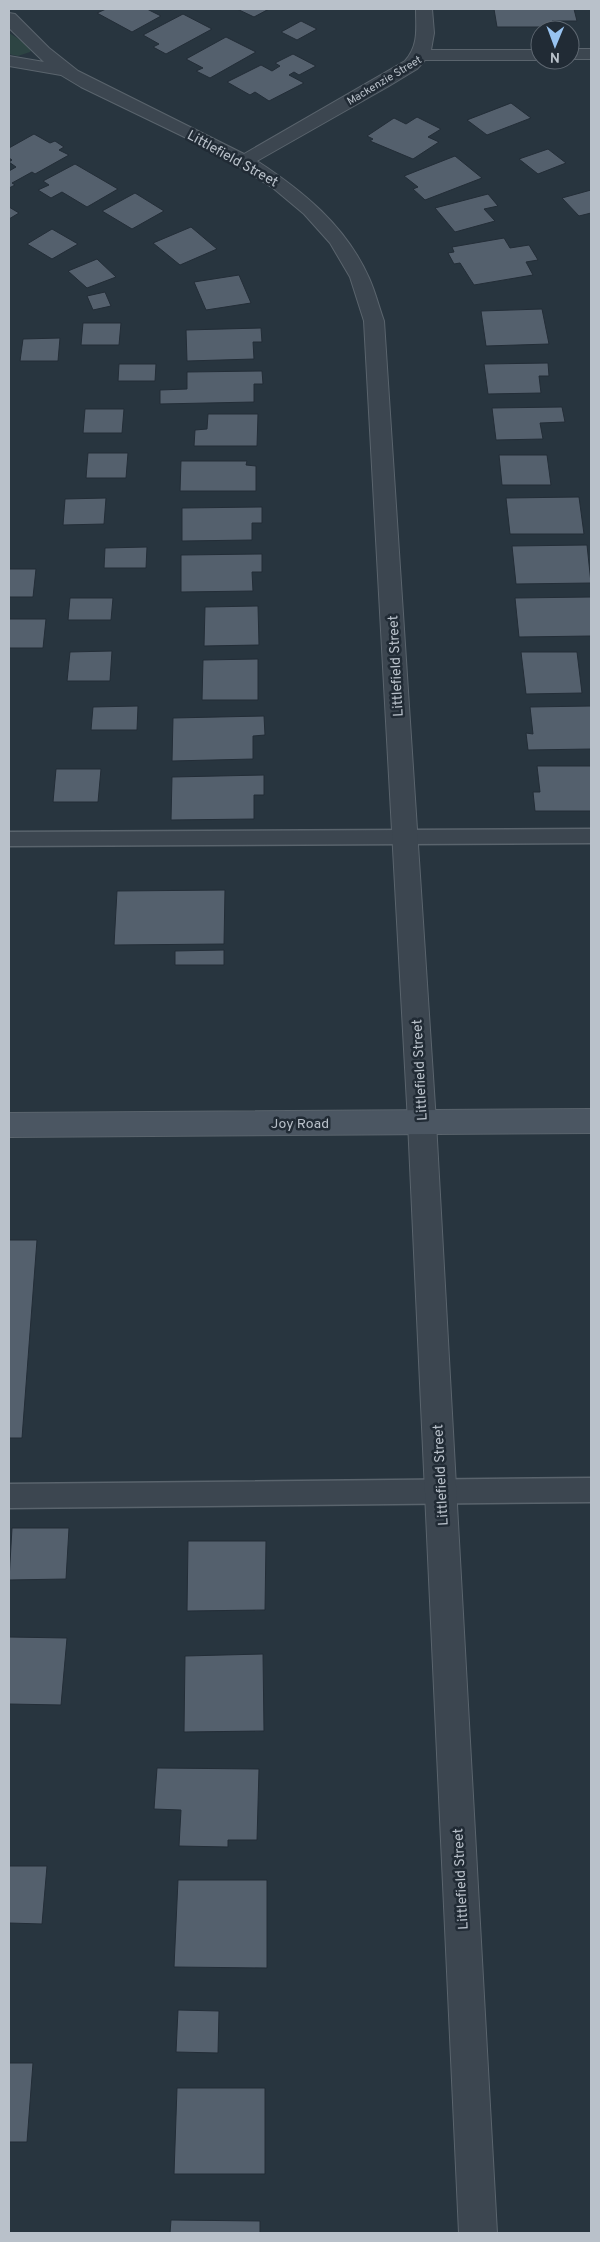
<svg xmlns="http://www.w3.org/2000/svg" width="600" height="2242" viewBox="0 0 600 2242" font-family="Overpass,sans-serif">
<style>
.green{fill:#2d4443}
.building{fill:#54606d;stroke:#232d37}
.lines{fill:none;stroke-linecap:round;stroke-linejoin:round}
.lane-casing{stroke:#5a646d;stroke-width:3}
.street-casing{stroke:#5a646d;stroke-width:2}
.secondary-casing{stroke:#5a646d;stroke-width:2}
.lane{fill:#3c4650;fill-rule:evenodd}
.street{fill:#3c4650;fill-rule:evenodd}
.secondary{fill:#4b5662;fill-rule:evenodd}
.labels{text-anchor:middle;stroke-width:5;stroke-linejoin:round;paint-order:stroke}
.far-street-label{font-size:11px;fill:#b9c1ca;stroke:#212b35}
.street-label{font-size:14px;fill:#b9c1ca;stroke:#212b35}
</style>
<rect width="100%" height="100%" fill="#28353f"/>
<path class="green" d="M9,33L32,47L30,52L18,56L9,54Z"/>
<path class="building" d="M106,9H147L161,16L132,32L97,13Z
M237,9H269L254,17Z
M494,9H574L577,21H552L553,27H497Z
M183,14L212,29L166,54L153,47L159,44L143,35Z
M301,21L317,29L297,40L281,32Z
M226,37L256,52L210,78L196,71L203,68L186,59Z
M293,54L316,66L299,75L294,72L289,75L304,83L269,101L255,92L250,95L227,82L261,65L272,71L280,66L275,63Z
M511,103L531,118L487,135L467,120Z
M417,117L441,129L428,137L439,142L413,159L370,141L373,139L367,136L394,118L406,124Z
M34,134L50,143L55,141L64,147L59,150L69,155L35,174L32,172L12,183L15,185L9,188V171L16,167L9,162L12,160L9,158V148Z
M548,149L566,163L538,174L519,159Z
M455,156L482,178L425,200L413,189L418,187L404,176Z
M75,164L118,189L87,207L62,192L51,198L38,190L49,185L43,181Z
M591,190V213L579,216L562,198Z
M135,193L164,211L132,229L102,211Z
M488,194L498,206L484,209L495,221L455,232L435,208Z
M9,207L19,213L9,219Z
M191,227L217,249L180,265L153,243Z
M52,229L78,244L52,259L27,244Z
M504,238L510,248L529,245L538,260L526,262L533,275L474,285L460,263L454,264L448,253L454,252L452,247Z
M97,259L116,277L87,288L68,271Z
M239,275L251,303L206,310L194,282Z
M105,292L111,306L93,310L87,296Z
M542,309L549,344L486,346L481,311Z
M83,323H121L119,345H81Z
M261,328L262,342H253L254,359L187,361L186,330Z
M60,338L58,361H20L23,339Z
M548,363L549,376H539L541,393L488,394L484,364Z
M119,364H156L155,381H118Z
M262,371L263,384H254V402L160,404V390L187,389V372Z
M562,407L565,422L540,423L543,439L496,440L492,408Z
M85,409H124L122,433H83Z
M208,414H258L257,446H194L195,430L207,429Z
M88,453H128L126,478H86Z
M499,455H547L551,485H502Z
M181,461H247L246,465L256,466V491H180Z
M579,497L584,534H510L506,498Z
M106,498L104,524L63,525L65,499Z
M262,507V523H252V540L182,541V508Z
M587,545L591,583L516,584L512,546Z
M147,547L146,568H104L105,548Z
M262,554V572H252L253,591L181,592V555Z
M9,569H36L33,597H9Z
M591,597V636L519,637L515,598Z
M70,598H113L111,620H68Z
M258,606L259,645L204,646L205,607Z
M9,619H46L43,648H9Z
M112,651L110,681H67L70,652Z
M521,652H577L582,693L526,694Z
M258,659V700H202L203,660Z
M138,706L137,730H91L93,707Z
M591,706V749L528,750L526,733L533,734L530,707Z
M264,716L265,735L253,736V759L172,761L173,718Z
M537,766H591V811H535L533,792H540Z
M56,769H101L98,802H53Z
M264,775V795H254V819L171,820L172,777Z
M225,890L224,944L114,945L117,891Z
M224,950V965H175V951Z
M9,1240H37L22,1438H9Z
M12,1528H69L66,1579L9,1580Z
M188,1541H266L265,1610L187,1611Z
M9,1637L67,1638L61,1705L9,1704Z
M263,1654L264,1731L184,1732L185,1656Z
M157,1768L259,1769L257,1840H228V1847L179,1846L181,1810L154,1809Z
M9,1866H47L42,1924L9,1923Z
M178,1880H267V1968L174,1967Z
M178,2010L219,2011L218,2053L176,2052Z
M9,2063H33L27,2142H9Z
M177,2088H265V2174H174Z
M171,2220L260,2221V2233H170Z"/>
<g class="lines">
<g class="lane-casing">
<path id="lane" d="M591,829V843L9,846V832Z
M591,1478V1502L9,1508V1484Z"/>
</g>
<g class="street-casing">
<path id="street" d="M416,9H432L434,33L431,50H540L541,60H425L417,69L389,86L257,161C303,191 346,226 369,278C375,291 379,307 384,321L436,1122L497,2233H459L408,1122L364,321L350,277L330,243L304,214L273,188L238,166L201,145L81,87L61,75L9,66V56L44,62L9,28V13L15,14L49,48L78,71L244,154L405,61C419,45 416,29 416,9Z
M570,49H591V59H570Z"/>
</g>
<g class="secondary-casing">
<path id="secondary" d="M591,1109V1133L9,1137V1113Z"/>
</g>
<use href="#lane" class="lane"/>
<use href="#street" class="street"/>
<use href="#secondary" class="secondary"/>
</g>
<g class="labels">
<g class="far-street-label">
<text transform="translate(384 80) rotate(-31)" y="4">Mackenzie Street</text>
</g>
<g class="street-label">
<text transform="translate(233 158) rotate(29)" y="5">Littlefield Street</text>
<text transform="translate(395 666) rotate(-93)" y="5">Littlefield Street</text>
<text transform="translate(419 1070) rotate(-93)" y="5">Littlefield Street</text>
<text x="300" y="1128">Joy Road</text>
<text transform="translate(440 1475) rotate(-93)" y="5">Littlefield Street</text>
<text transform="translate(460 1879) rotate(-93)" y="5">Littlefield Street</text>
</g>
</g>
<rect width="600" height="2242" fill="none" stroke="#b9c1ca" stroke-width="20"/>
<g transform="translate(555 45) rotate(181)"><circle r="24" fill="#212b35" stroke="#5e6771"/>
<path d="M0-4L9 19L0 12L-9 19Z" fill="#98c3f0"/>
<text y="-8" font-size="14" font-weight="bold" text-anchor="middle" fill="#b9c1ca">N</text>
</g>
</svg>
